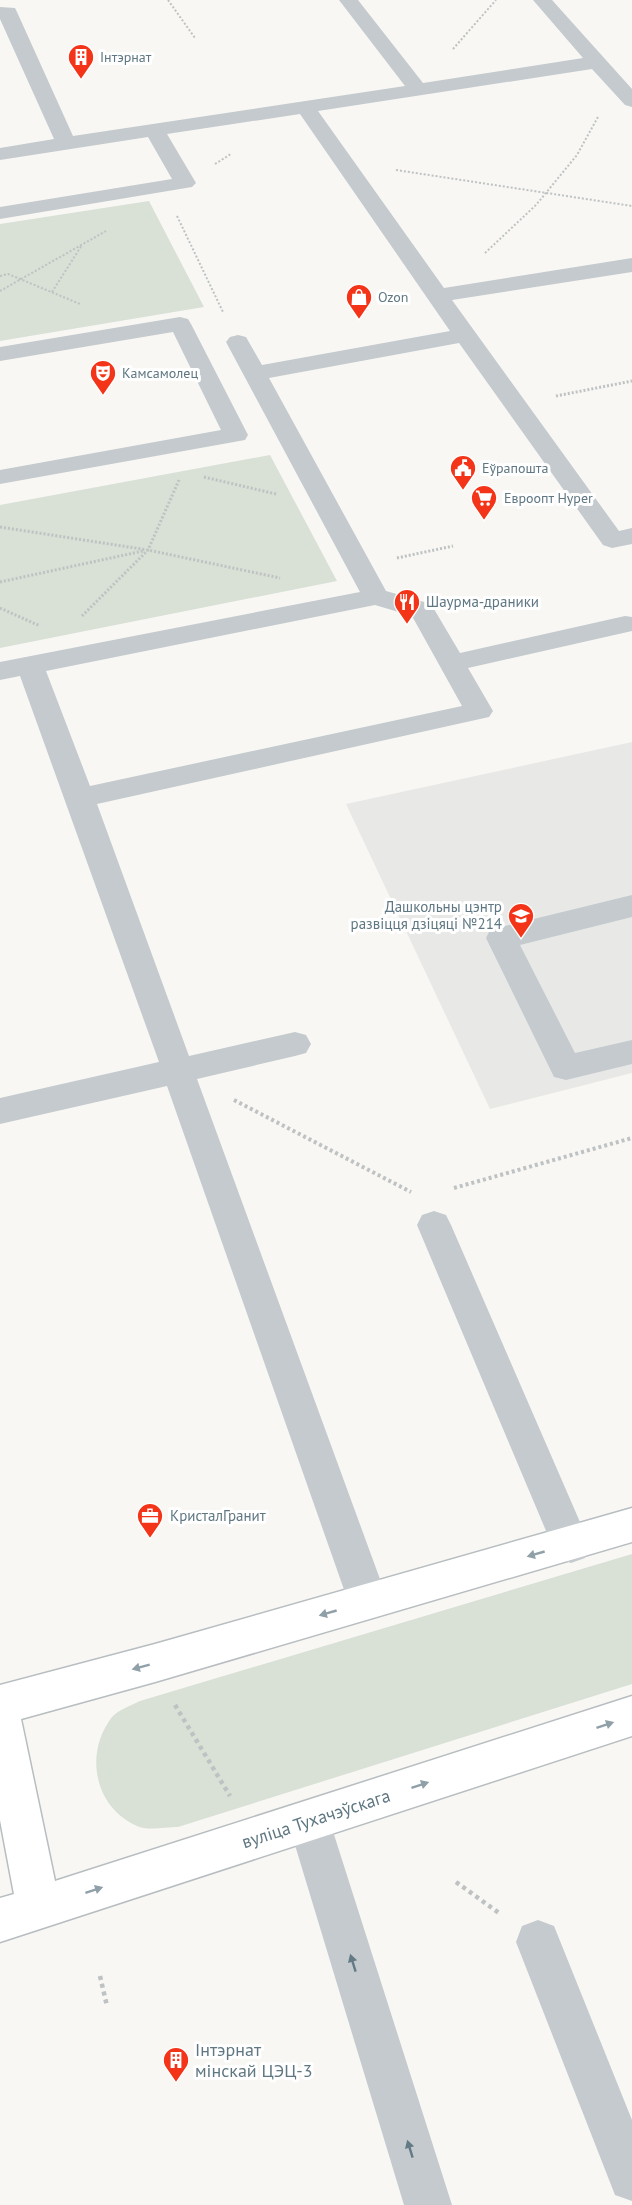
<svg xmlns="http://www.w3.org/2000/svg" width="632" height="2205" viewBox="0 0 632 2205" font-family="'PT Sans',sans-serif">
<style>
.built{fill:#e8e9e7}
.green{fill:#d9e0d5}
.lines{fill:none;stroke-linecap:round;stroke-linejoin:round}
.major-casing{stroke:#b7bdc0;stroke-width:3}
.path-far3{stroke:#bec2c3;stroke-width:2;stroke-dasharray:2 2;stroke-linecap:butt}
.path-far2{stroke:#bec2c3;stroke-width:3;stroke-dasharray:2 2;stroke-linecap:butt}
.path-far1{stroke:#bec2c3;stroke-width:4;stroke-dasharray:3 3;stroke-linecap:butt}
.path{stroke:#bec2c3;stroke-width:4.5;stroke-dasharray:4 4;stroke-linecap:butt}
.minor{fill:#c4cacd;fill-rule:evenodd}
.major{fill:#fff;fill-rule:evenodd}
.oneway{fill:#8fa0a8}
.oneway2{fill:#647b86}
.labels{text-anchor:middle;stroke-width:6;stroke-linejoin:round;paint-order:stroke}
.far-poi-label{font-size:14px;fill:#5f7782;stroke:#fff;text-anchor:start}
.poi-label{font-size:15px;fill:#5f7782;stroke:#fff;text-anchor:start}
.near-street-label{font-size:18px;fill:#5f7782;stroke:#fff}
.near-poi-label{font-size:18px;fill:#5f7782;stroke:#fff;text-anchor:start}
</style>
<rect width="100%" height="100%" fill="#f8f7f4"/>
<path class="built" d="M632,742V1073L490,1109L346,804Z"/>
<path class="green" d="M149,201L204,307L0,341V224Z
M270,455L337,581L0,648V505Z
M632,1554V1684L178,1827C166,1827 147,1831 137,1826C94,1807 84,1753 112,1717C118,1710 132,1705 140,1701Z"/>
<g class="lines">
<g class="major-casing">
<path id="major" d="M632,1508V1542L155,1682L21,1719L55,1881L632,1696V1736L0,1942V1898L14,1894L0,1820V1685L155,1644Z"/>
</g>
<path class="path-far3" d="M168,0L195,38
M453,49L496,0
M215,164L231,154
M396,170L632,206
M177,216L223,312
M485,253L536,205L577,155L598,117
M0,276L8,274L80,304
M0,291L106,231
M52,292L82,245"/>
<path class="path-far2" d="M556,396L632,381
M204,477L276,494
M0,527L148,550L280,578
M397,558L453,546
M0,582L143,551
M0,608L40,626
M82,616L148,550L179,480"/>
<path class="path-far1" d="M234,1100L411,1192
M454,1188L632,1138"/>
<path class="path" d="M175,1705L230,1796
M456,1882L499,1913
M100,1976L107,2006"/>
<path class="minor" d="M339,0H358L423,83L583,58L533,0H552L632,89V107L625,105L592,69L318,111L444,288L632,258V272L452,300L619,531L632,528V544L612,548L603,545L459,343L269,378L386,591L431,604L460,653L625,616L632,617V631L468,668L493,711L489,717L97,804L189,1056L295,1032L306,1035L311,1044L306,1053L295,1056L197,1079L388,1601L382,1614L368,1619L354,1614L348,1601L167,1086L0,1124V1098L159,1062L20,676L0,680V662L360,592L226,342L230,337L238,335L246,337L262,365L450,331L300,114L167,134L196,183L192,187L0,219V207L172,179L148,137L0,160V148L54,139L0,19V7L15,8L17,12L73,136L405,86ZM375,605L412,616L462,706L90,786L46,671Z
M180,317L188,319L191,324L248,435L245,440L0,484V470L221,430L173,332L0,361V347Z
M632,895V917L520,945L575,1053L632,1040V1064L566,1080L554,1077L486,938L490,930L501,927Z
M434,1211L446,1215L451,1225L590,1545L585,1558L571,1563L557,1558L552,1545L417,1225L422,1215Z
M309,1801L324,1807L330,1822L452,2205H404L288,1822L294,1807Z
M538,1920L554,1926L632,2120V2201L615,2195L516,1942L522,1926Z"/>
<use href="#major" class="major"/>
</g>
<defs><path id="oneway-solid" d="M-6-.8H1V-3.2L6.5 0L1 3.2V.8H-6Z" transform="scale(1.5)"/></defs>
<g class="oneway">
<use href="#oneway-solid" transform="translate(536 1554) rotate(164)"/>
<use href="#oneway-solid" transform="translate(328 1613) rotate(164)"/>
<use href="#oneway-solid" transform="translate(141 1667) rotate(165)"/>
<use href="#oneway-solid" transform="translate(605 1725) rotate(-18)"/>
<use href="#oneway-solid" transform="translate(420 1785) rotate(-18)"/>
<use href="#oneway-solid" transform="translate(94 1890) rotate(-18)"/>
</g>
<g class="oneway2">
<use href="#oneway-solid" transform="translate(353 1963) rotate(-107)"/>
<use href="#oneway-solid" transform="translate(410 2149) rotate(-107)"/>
</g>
<defs>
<g id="building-pin" transform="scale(1.35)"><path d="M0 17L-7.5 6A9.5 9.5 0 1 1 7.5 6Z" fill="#f33418" stroke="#fff"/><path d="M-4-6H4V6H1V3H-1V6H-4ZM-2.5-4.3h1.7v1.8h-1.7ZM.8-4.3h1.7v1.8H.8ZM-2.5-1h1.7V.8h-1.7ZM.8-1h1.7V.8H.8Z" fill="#fff"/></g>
<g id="shop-pin" transform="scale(1.35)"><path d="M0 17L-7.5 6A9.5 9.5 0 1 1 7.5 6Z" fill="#f33418" stroke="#fff"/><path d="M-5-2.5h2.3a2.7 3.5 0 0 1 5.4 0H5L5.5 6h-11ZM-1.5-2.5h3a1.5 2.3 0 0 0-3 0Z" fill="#fff"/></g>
<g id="theatre-pin" transform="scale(1.35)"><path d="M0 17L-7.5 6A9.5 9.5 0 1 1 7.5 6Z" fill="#f33418" stroke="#fff"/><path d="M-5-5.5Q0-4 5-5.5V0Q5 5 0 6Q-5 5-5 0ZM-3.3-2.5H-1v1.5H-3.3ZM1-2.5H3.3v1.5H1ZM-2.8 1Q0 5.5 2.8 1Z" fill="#fff"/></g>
<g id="civic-pin" transform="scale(1.35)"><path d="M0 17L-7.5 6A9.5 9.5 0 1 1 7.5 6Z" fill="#f33418" stroke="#fff"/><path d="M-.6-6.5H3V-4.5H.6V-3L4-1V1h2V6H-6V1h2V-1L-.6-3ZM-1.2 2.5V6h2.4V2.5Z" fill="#fff"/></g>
<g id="supermarket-pin" transform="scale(1.35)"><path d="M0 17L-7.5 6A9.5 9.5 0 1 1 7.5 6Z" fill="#f33418" stroke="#fff"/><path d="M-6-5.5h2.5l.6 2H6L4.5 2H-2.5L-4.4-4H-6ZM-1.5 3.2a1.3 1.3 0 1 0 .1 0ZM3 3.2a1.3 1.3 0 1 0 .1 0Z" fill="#fff"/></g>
<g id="restaurant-pin" transform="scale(1.35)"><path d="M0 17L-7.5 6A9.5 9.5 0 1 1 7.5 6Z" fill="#f33418" stroke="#fff"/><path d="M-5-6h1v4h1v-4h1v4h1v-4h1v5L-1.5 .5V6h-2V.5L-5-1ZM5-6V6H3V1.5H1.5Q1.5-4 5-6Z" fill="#fff"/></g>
<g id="school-pin" transform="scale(1.35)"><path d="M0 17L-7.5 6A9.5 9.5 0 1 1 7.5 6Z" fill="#f33418" stroke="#fff"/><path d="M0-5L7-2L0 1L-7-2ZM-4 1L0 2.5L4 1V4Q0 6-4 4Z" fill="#fff"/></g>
<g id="office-pin" transform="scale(1.35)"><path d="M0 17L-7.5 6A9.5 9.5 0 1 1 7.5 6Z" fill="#f33418" stroke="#fff"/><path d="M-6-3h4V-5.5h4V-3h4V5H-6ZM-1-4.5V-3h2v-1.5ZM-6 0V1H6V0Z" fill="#fff"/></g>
</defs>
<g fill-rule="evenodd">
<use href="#building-pin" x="81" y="57"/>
<use href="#shop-pin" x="359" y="297"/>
<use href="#theatre-pin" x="103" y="373"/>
<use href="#civic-pin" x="463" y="468"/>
<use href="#supermarket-pin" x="484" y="498"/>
<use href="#restaurant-pin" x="407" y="602"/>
<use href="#school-pin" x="521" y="916"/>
<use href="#office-pin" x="150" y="1516"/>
<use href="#building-pin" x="176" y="2060"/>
</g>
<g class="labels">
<g class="far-poi-label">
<text x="100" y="62">Інтэрнат</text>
<text x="378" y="302">Ozon</text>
<text x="122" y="378">Камсамолец</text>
<text x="482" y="473">Еўрапошта</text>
<text x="504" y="503">Евроопт Hyper</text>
</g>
<g class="poi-label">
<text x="426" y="607">Шаурма-драники</text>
<text x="502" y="912" text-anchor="end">Дашкольны цэнтр<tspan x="502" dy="17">развіцця дзіцяці №214</tspan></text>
<text x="170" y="1521">КристалГранит</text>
</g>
<g class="near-street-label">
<text transform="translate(316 1819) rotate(-18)" y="6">вуліца Тухачэўскага</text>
</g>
<g class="near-poi-label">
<text x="195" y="2056">Інтэрнат<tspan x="195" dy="21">мінскай ЦЭЦ-3</tspan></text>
</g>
</g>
</svg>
